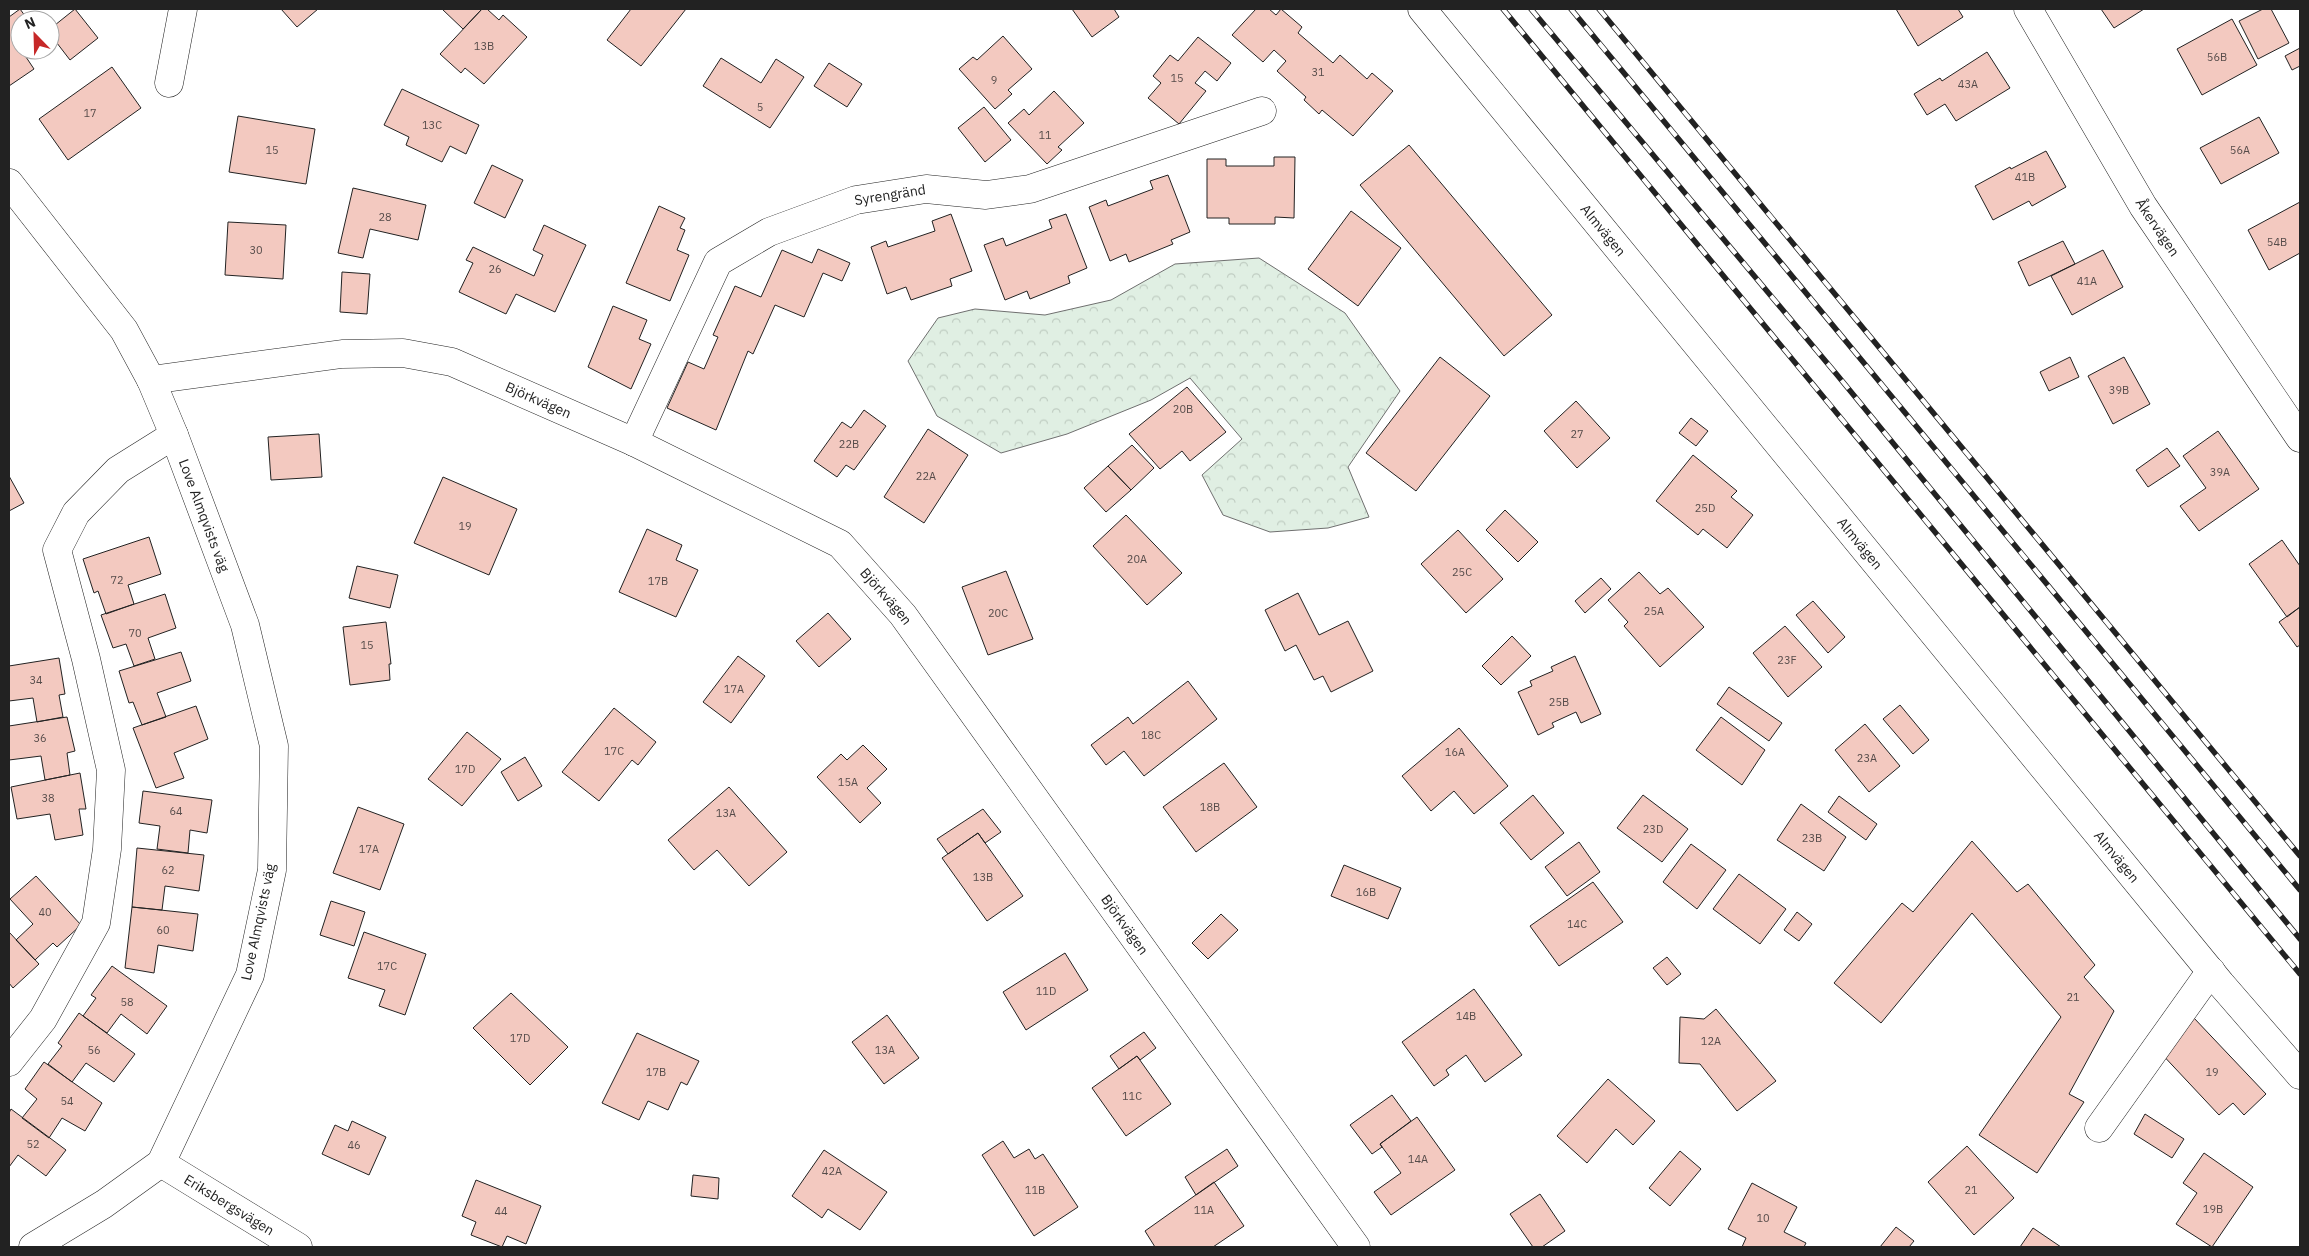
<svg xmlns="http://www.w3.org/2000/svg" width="2309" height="1256" viewBox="0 0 2309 1256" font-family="'IBM Plex Sans',sans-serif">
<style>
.forest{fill:url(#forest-crowns);stroke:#6f6f6f}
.building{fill:#f3c9c0;stroke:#222}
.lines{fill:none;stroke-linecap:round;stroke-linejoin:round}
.minor-casing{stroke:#222;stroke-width:29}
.minor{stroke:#fff;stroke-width:28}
.rail-casing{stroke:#222;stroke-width:5.5}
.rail{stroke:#fff;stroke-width:4;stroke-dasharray:11;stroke-linecap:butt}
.labels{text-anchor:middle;stroke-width:4;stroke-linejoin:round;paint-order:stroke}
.number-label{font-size:11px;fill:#564c4a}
.street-label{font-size:14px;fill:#222;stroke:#fff}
</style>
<defs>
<pattern id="forest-crowns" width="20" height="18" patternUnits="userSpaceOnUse" patternTransform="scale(1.25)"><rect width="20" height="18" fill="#e0efe3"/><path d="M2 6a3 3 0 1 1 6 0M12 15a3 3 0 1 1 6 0" fill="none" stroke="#c0cdc2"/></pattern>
</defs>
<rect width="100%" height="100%" fill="#fff"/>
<path class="forest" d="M1259,258L1345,313L1400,391L1348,467L1369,517L1328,528L1270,532L1223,515L1202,475L1242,439L1190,378L1151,400L1067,434L1001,453L937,416L908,361L938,318L975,309L1045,315L1111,300L1175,264Z"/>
<path class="building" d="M20,9L28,20H20V50H35L26,57L34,69L9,86V17Z
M75,9L98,38L70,60L50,34V29Z
M281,9H318L297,27Z
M442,9H482L463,29Z
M482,9H487L499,20L503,15L527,37L484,84L465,68L461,73L440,54Z
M631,9H686L641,66L607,40Z
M1072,9H1114L1119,17L1092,37Z
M1256,9H1269L1276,15L1281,9L1302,27L1298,33L1333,63L1340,55L1367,79L1372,73L1393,91L1353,136L1322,110L1319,114L1304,100L1306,97L1277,71L1286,61L1274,50L1263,62L1232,35Z
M1896,9H1958L1963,17L1918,46Z
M2101,9H2144L2114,28Z
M2263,9H2271L2289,43L2258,59L2239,21Z
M2232,19L2257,65L2202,95L2177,49Z
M1003,36L1032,69L1008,90L1012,94L995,109L959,69L973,57L977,60Z
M1198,37L1231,63L1217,81L1205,71L1195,83L1206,91L1179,124L1148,98L1161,83L1153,76L1170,55L1178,61Z
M2300,48V66L2292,70L2285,56Z
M1987,52L2010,88L1956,121L1945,104L1927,115L1914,94L1940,78L1942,81Z
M721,58L761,83L776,59L804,77L770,128L703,86Z
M829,63L862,84L847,107L814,86Z
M112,67L141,108L68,160L39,119Z
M402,89L479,125L466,154L450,146L442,162L406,145L409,137L384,125Z
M1054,91L1084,123L1058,147L1062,150L1047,164L1008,123L1024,109L1029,115Z
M984,107L1011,140L985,162L958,128Z
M238,116L315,129L306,184L229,172Z
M2259,117L2279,153L2221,184L2200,148Z
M1409,145L1552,315L1504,356L1360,185Z
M2046,151L2066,187L2032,206L2029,201L1993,220L1975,186L2010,167L2011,169Z
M1274,157H1295L1294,218L1275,217V224H1229V218H1207V159H1226V166H1274Z
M492,165L523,180L505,218L474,203Z
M1168,175L1190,232L1171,240L1173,244L1129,262L1126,254L1110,261L1089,207L1106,200L1108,206L1153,189L1150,181Z
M353,188L426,205L418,240L370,229L363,258L338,253Z
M2300,202V253L2269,270L2248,230Z
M659,206L685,218L680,228L685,230L677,250L689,255L670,301L626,283Z
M1351,211L1401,248L1358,306L1308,269Z
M951,214L972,271L950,279L952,286L911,300L906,287L887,294L871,247L886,241L888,247L935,231L932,221Z
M1066,214L1087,268L1068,276L1070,283L1030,299L1027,291L1005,300L984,245L1003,238L1006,246L1052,228L1049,220Z
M228,222L286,225L283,279L225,275Z
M544,225L586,245L555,312L516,294L506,314L459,292L473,263L466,260L473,247L534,276L543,255L533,250Z
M2063,241L2075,264L2029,286L2018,262Z
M818,249L850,263L842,281L823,273L804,317L775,305L753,354L748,351L716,430L667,408L688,362L704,369L718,337L713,335L735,286L761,297L782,250L812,263Z
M2103,250L2123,287L2072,315L2051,276Z
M342,272L370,274L367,314L340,312Z
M613,306L647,320L639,339L651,344L631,389L588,367Z
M1440,357L1490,396L1416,491L1366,453Z
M2070,357L2079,377L2049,391L2040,372Z
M2124,357L2150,404L2113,424L2088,376Z
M1187,387L1226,432L1190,461L1182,451L1160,469L1129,434Z
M1576,401L1610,438L1577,468L1544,431Z
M864,410L886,426L854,470L846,465L837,477L814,461L842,422L851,428Z
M1691,418L1708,431L1696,446L1679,433Z
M928,429L968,455L924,523L884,497Z
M2218,431L2259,489L2199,531L2180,506L2206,488L2183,456Z
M319,434L322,477L271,480L268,437Z
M1132,445L1154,468L1131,490L1108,466Z
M2167,448L2180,466L2148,487L2136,470Z
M1693,455L1737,491L1731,497L1753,515L1727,548L1703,529L1698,535L1656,501Z
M1108,466L1131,490L1106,512L1084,488Z
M9,476L24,503L9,511Z
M443,477L517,509L489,575L414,543Z
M1505,510L1538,542L1518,562L1486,530Z
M1126,515L1182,573L1147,605L1093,546Z
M647,529L682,545L676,560L698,570L676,617L619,592Z
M1458,530L1503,579L1466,613L1421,564Z
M149,537L161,574L128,585L134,604L106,614L98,591L94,593L83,559Z
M2282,540L2300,566V607L2287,617L2249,564Z
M357,566L398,575L390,608L349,598Z
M1006,571L1033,639L988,655L962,587Z
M1639,572L1660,594L1668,588L1704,627L1660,667L1624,626L1628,622L1608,600Z
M1601,578L1611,589L1585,613L1575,601Z
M1298,593L1319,635L1348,621L1373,671L1331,692L1323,676L1314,680L1296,645L1285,651L1265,610Z
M165,594L176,628L148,638L155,659L134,666L126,644L113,648L101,615Z
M1813,601L1845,637L1828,653L1796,615Z
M2300,607V645L2297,647L2279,622Z
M828,613L851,639L819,667L796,641Z
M386,622L391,664H389L390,680L350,685L343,627Z
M1785,626L1822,667L1788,697L1753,653Z
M1512,636L1531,656L1501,685L1482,666Z
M181,652L191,681L157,693L166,717L142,725L133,702L129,703L119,671Z
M738,656L765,676L731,723L703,702Z
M1575,656L1601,714L1581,723L1576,712L1552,723L1554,727L1538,735L1518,692L1532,686L1530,681L1553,671L1551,667Z
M59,658L65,694L59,695L63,717L37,722L33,698L9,701V666Z
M1188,681L1217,719L1144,776L1124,751L1106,765L1091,745L1128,717L1133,724Z
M1729,687L1782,723L1769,741L1717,704Z
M1900,705L1929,740L1913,754L1883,719Z
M196,706L208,739L174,753L184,778L156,788L133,728Z
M614,708L656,742L638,765L632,760L599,801L562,772Z
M67,717L75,751L67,753L70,775L45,780L41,756L9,760V726Z
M1721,717L1765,750L1742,785L1696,750Z
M1865,724L1900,766L1869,792L1835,750Z
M1459,728L1508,786L1474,814L1454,791L1431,811L1402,776Z
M467,732L501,759L462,806L428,779Z
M863,745L887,769L867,788L881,803L860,823L817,777L841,754L847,760Z
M525,757L542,786L518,801L501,772Z
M1224,763L1257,807L1196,852L1163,807Z
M80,773L86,809H79L83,835L55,840L50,814L17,819L11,787Z
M729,787L787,852L749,886L717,850L694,870L668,840Z
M143,791L212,800L207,833L190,830L188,853L157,849L160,826L139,823Z
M1533,795L1564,833L1531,860L1500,823Z
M1643,795L1688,829L1662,862L1617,828Z
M1839,796L1877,824L1866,840L1828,812Z
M1801,804L1846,837L1824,871L1777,840Z
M358,807L404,824L380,890L333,873Z
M983,809L1001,832L985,843L978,833L948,854L937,839Z
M978,833L1023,896L987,921L942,858Z
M1972,841L2017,892L2028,884L2095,965L2084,977L2114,1011L2069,1094L2084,1102L2037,1173L1979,1135L2061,1017L1972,913L1881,1023L1834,983L1902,903L1913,912Z
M1579,842L1600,872L1567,896L1545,867Z
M1691,844L1726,870L1697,909L1663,882Z
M137,848L204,855L199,891L165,886L162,910L132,907Z
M1344,865L1401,888L1388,919L1331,896Z
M1739,874L1786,909L1760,944L1713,909Z
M36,876L81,925L57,947L53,943L35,960L16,940L33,924L10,899Z
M1593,882L1623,922L1559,966L1530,926Z
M331,901L365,912L354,946L320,935Z
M132,907L198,914L193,951L158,945L154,973L125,968Z
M1797,912L1812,924L1799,941L1784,930Z
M1221,914L1238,930L1208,959L1192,943Z
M9,932L39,964L13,988L9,983Z
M364,932L426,954L405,1015L379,1006L385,990L348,978Z
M1065,953L1088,990L1026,1030L1003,992Z
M1667,957L1681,974L1667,985L1653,968Z
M112,966L167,1006L147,1034L121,1014L107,1033L83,1016L96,998L91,995Z
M1474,989L1522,1055L1485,1082L1466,1055L1446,1070L1449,1075L1434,1086L1402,1042Z
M511,993L568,1047L530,1085L473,1028Z
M1716,1009L1776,1081L1737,1111L1700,1064L1679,1063L1680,1017L1704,1019Z
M79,1013L135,1054L114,1082L86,1063L72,1082L48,1064L62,1046L58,1043Z
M887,1015L919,1058L884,1084L852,1042Z
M2193,1017L2266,1094L2244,1115L2233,1103L2219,1115L2158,1050Z
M1144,1032L1156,1048L1140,1060L1137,1056L1119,1069L1110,1056Z
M637,1033L699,1061L687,1085L681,1082L668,1110L648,1101L639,1120L602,1103Z
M1137,1056L1171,1104L1126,1136L1092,1088Z
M44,1062L102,1103L85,1131L62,1118L49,1138L22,1118L37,1099L25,1089Z
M1608,1079L1655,1121L1633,1145L1616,1129L1587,1163L1557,1136Z
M1392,1095L1411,1121L1380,1144L1382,1147L1372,1154L1350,1125Z
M11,1109L66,1150L46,1176L18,1155L9,1167V1113Z
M2145,1114L2184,1139L2172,1158L2134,1134Z
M1417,1117L1455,1170L1391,1215L1374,1192L1401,1173L1380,1144Z
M352,1121L386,1137L369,1175L322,1154L335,1125L348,1131Z
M1003,1141L1014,1158L1029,1149L1035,1159L1043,1154L1078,1207L1034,1236L982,1155Z
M1967,1146L2014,1198L1974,1235L1928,1182Z
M1227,1149L1238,1166L1196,1195L1185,1177Z
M824,1150L887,1192L860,1230L828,1209L822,1218L792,1196Z
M1680,1151L1701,1169L1670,1206L1649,1188Z
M2204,1153L2253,1187L2212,1247L2176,1224L2197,1193L2183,1183Z
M693,1175L719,1178L718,1199L691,1196Z
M476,1180L541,1206L526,1244L507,1236L502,1247L471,1235L476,1222L462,1216Z
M1214,1182L1244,1226L1213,1247H1155L1145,1231Z
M1752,1183L1797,1207L1784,1232L1806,1243L1804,1247H1742L1746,1238L1728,1229Z
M1540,1194L1565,1231L1542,1247H1533L1510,1214Z
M1896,1227L1914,1241L1909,1247H1880Z
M2033,1228L2061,1247H2020Z"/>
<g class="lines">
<g class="minor-casing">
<g id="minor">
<path id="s1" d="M1422,9L2221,984L2300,1075"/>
<path id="s2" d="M2028,9L2143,206L2300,438"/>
<path d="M169,83L183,9"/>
<path id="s3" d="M9,183L124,330L151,380L174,435L245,625L274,746L272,870L250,975L161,1163L104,1204L33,1247"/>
<path id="s4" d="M151,380L342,354L403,353L452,362L634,442L840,544L903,615L1356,1247"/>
<path id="s5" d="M634,442L718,262L769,232L856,200L926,189L986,195L1030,189L1262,111"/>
<path d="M9,1062L43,1019L96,923L107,849L111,770L86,659L57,550L76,513L118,470L174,435"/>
<path d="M2099,1128L2211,971"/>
<path id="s6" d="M161,1163L298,1247"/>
</g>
</g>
<use href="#minor" class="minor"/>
<g class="rail-casing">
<path id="rail" d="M1503,9L2300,974
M1531,9L1838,376L2300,939
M1571,9L2300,890
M1599,9L2300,856"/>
</g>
<use href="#rail" class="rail"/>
</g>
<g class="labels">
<g class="number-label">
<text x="484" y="50">13B</text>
<text x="2217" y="61">56B</text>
<text x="1318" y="76">31</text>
<text x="1177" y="82">15</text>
<text x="994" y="84">9</text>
<text x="1968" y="88">43A</text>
<text x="760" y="111">5</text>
<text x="90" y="117">17</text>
<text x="432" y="129">13C</text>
<text x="1045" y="139">11</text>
<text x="272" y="154">15</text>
<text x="2240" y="154">56A</text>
<text x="2025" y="181">41B</text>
<text x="385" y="221">28</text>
<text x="2277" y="246">54B</text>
<text x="256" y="254">30</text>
<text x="495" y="273">26</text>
<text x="2087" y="285">41A</text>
<text x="2119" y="394">39B</text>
<text x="1183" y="413">20B</text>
<text x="1577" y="438">27</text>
<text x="849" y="448">22B</text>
<text x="2220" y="476">39A</text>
<text x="926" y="480">22A</text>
<text x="1705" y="512">25D</text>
<text x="465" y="530">19</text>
<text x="1137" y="563">20A</text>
<text x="1462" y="576">25C</text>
<text x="117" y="584">72</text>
<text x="658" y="585">17B</text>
<text x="1654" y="615">25A</text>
<text x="998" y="617">20C</text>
<text x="135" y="637">70</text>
<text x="367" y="649">15</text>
<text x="1787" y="664">23F</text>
<text x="36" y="684">34</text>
<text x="734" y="693">17A</text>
<text x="1559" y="706">25B</text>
<text x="1151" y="739">18C</text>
<text x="40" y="742">36</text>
<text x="614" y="755">17C</text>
<text x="1455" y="756">16A</text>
<text x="1867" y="762">23A</text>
<text x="465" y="773">17D</text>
<text x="848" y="786">15A</text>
<text x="48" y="802">38</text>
<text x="1210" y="811">18B</text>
<text x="176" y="815">64</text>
<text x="726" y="817">13A</text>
<text x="1653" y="833">23D</text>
<text x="1812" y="842">23B</text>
<text x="369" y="853">17A</text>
<text x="168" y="874">62</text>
<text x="983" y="881">13B</text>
<text x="1366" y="896">16B</text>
<text x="45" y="916">40</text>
<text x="1577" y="928">14C</text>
<text x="163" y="934">60</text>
<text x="387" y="970">17C</text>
<text x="1046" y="995">11D</text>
<text x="2073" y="1001">21</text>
<text x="127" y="1006">58</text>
<text x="1466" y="1020">14B</text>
<text x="520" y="1042">17D</text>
<text x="1711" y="1045">12A</text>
<text x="94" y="1054">56</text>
<text x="885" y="1054">13A</text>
<text x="656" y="1076">17B</text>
<text x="2212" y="1076">19</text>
<text x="1132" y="1100">11C</text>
<text x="67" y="1105">54</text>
<text x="33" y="1148">52</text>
<text x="354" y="1149">46</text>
<text x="1418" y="1163">14A</text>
<text x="832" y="1175">42A</text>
<text x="1035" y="1194">11B</text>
<text x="1971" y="1194">21</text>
<text x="2213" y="1213">19B</text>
<text x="1204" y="1214">11A</text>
<text x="501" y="1215">44</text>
<text x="1763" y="1222">10</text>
</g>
<g class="street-label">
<text dy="5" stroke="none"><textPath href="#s5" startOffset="385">Syrengränd</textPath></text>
<text dy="5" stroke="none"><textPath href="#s2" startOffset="254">Åkervägen</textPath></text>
<text dy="5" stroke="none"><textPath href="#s1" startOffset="286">Almvägen</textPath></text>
<text dy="5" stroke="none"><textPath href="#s4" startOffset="398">Björkvägen</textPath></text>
<text dy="5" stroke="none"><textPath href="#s3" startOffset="389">Love Almqvists väg</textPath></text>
<text dy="5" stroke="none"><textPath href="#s1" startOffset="691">Almvägen</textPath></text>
<text dy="5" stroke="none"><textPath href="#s4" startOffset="802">Björkvägen</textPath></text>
<text dy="5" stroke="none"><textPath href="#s1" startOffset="1096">Almvägen</textPath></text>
<text transform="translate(258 922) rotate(-78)" y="5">Love Almqvists väg</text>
<text dy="5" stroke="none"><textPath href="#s4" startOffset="1208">Björkvägen</textPath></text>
<text dy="5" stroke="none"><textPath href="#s6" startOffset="80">Eriksbergsvägen</textPath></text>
</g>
</g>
<rect width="2309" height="1256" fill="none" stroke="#222222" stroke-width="20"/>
<g transform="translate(35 35) rotate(337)"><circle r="24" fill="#ffffff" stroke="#a7a7a7"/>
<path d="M0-4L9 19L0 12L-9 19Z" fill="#c62828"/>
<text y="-8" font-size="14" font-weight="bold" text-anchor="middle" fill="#222222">N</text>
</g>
</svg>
